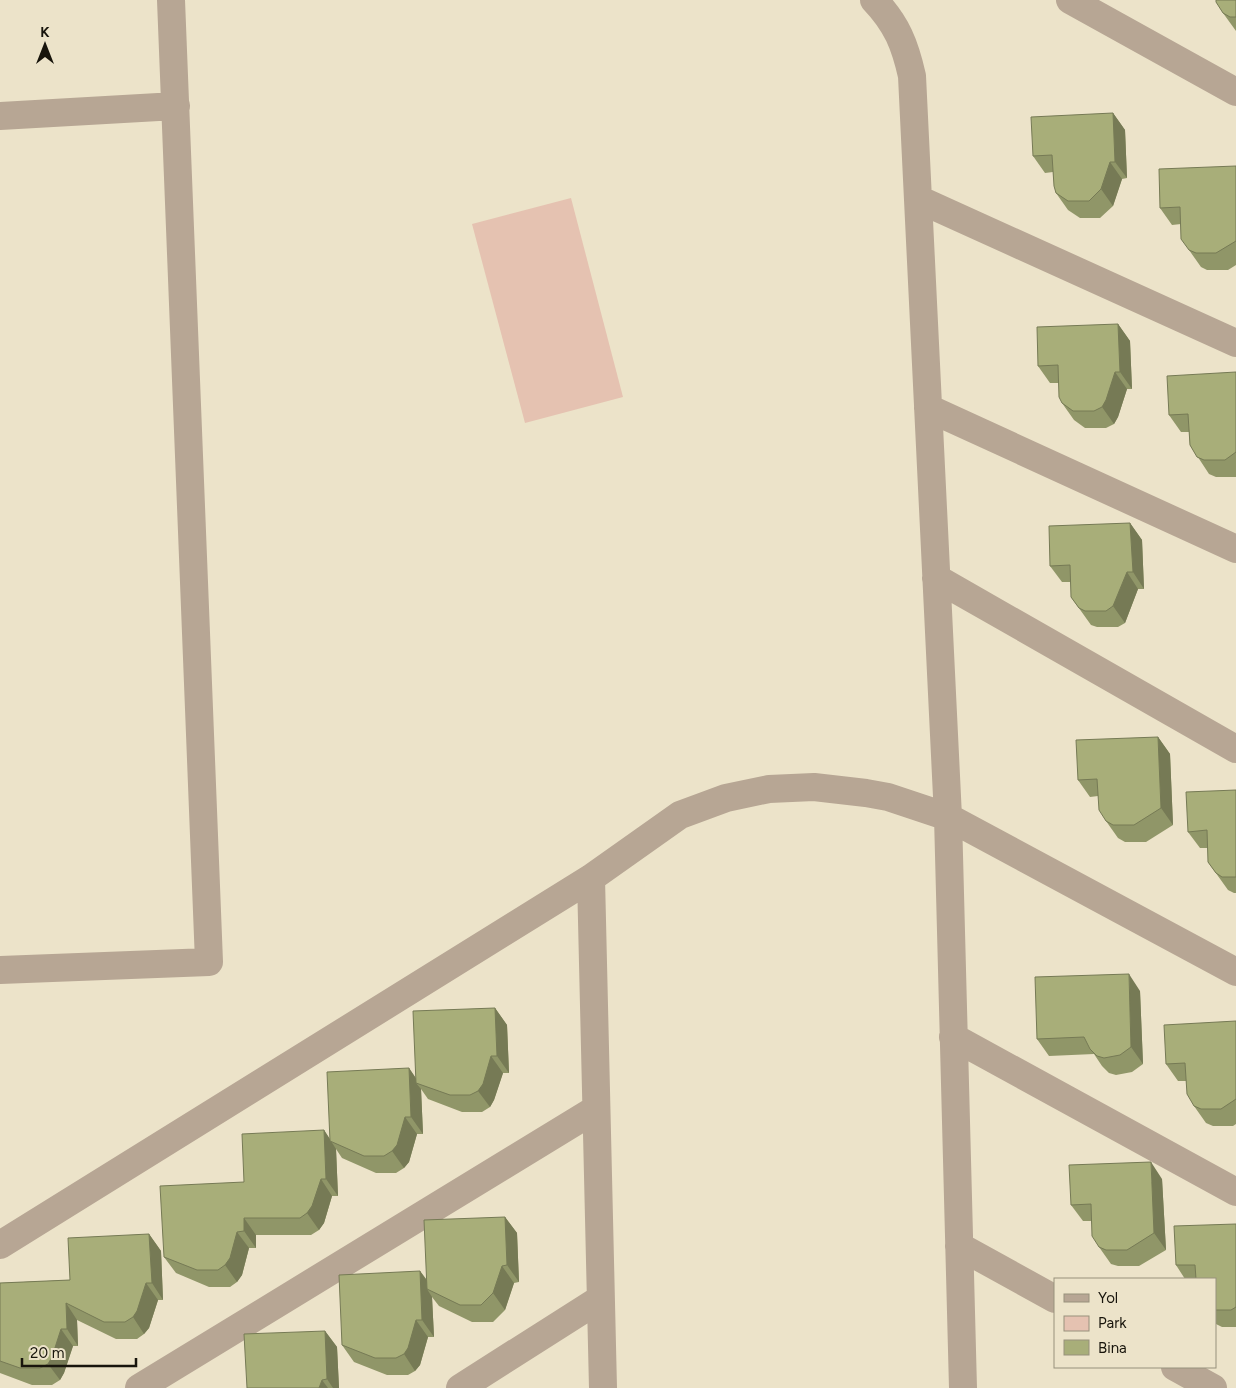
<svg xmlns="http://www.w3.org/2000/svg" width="1236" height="1388" viewBox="0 0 1236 1388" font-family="Figtree,sans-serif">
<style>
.green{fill:#e5c2b1}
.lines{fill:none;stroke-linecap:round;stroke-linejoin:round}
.street{stroke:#b7a694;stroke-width:28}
.wall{fill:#909668}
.shaded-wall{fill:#767a55}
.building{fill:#a8ae79;stroke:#767a55}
</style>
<rect width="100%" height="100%" fill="#ece3c9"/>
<path class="green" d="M571,198L623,397L525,423L472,224Z"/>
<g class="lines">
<path class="street" d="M874,0C897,24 905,45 912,76L948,817L963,1388
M1070,0L1236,92
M0,116L176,106
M918,199L1236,343
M928,408L1236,549
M936,578L1236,749
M591,878L603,1388
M0,970L209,962L171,0
M953,1037L1236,1192
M0,1245L591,878L680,815L726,798L769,789L814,787L866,793L888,797L948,817L1236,972
M959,1246L1055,1299
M1175,1367L1213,1388
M139,1388L596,1109
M460,1388L600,1299"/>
</g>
<path class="wall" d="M1236,0V31L1223,13Z
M1113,113L1125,130L1127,178L1122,179L1113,206L1100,218H1080L1068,210L1056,193L1053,172L1045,173L1033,156Z
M1236,166V265L1228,270H1207L1201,267L1189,250L1181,224L1172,225L1160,208Z
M1118,324L1130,341L1132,389H1127L1118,417L1114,424L1106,428H1085L1074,420L1062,403L1059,383H1050L1038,366Z
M1236,372V477H1216L1209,474L1190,445L1189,432H1181L1169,415Z
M1130,523L1142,540L1144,589H1138L1125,623L1118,627H1097L1091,625L1071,597V582H1062L1050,566Z
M1158,737L1170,754L1173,825L1146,842H1125L1118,838L1106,821L1098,796L1090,797L1078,780Z
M1236,790V893H1234L1228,890L1208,862V848H1200L1188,832Z
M1140,991L1143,1064L1132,1072L1116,1075L1109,1073L1102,1066L1094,1054L1049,1056L1037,1039Z
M495,1008L507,1025L509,1073H503L494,1100L490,1107L482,1112H462L428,1099L421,1089L423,1134H417L409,1162L404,1168L396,1173H376L342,1158L336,1149L338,1196H332L324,1223L319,1230L311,1235H256V1248H249L242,1275L237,1282L230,1287H209L176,1273L164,1257L244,1182L324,1130L330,1139L409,1068L416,1079Z
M1236,1021V1124L1233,1126H1213L1206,1123L1194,1106L1186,1081H1178L1166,1064Z
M1162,1179L1166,1250L1139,1266H1118L1111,1264L1099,1247L1091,1221H1083L1071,1205Z
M505,1217L517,1233L519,1282L514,1283L505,1310L493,1322H472L439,1306L432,1297L434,1337H428L420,1365L415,1371L408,1375H387L354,1362L342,1345L420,1271L427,1280Z
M1236,1224V1327H1222L1216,1324L1215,1323V1279H1185L1176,1265Z
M149,1234L161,1251L163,1300H158L149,1328L144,1334L137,1339H116L77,1320L78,1346H73L64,1373L60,1380L52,1385H32L0,1373V1283L70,1280Z
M325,1331L337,1347L339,1388H247Z"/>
<path class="shaded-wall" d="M1113,113L1125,130L1127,178L1115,162Z
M1110,162L1122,179L1113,206L1101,189Z
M1118,324L1130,341L1132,389L1120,372Z
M1115,372L1127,389L1118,417L1114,424L1102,407Z
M1130,523L1142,540L1144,589L1133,572Z
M1127,572L1138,589L1125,623L1113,606Z
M1158,737L1170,754L1173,825L1161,808Z
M1129,974L1140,991L1143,1064L1131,1047Z
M495,1008L507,1025L509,1073L497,1056Z
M491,1056L503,1073L494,1100L490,1107L478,1091Z
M409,1068L420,1084L416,1083L421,1089L423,1134L411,1117Z
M405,1117L417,1134L409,1162L404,1168L392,1151Z
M324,1130L336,1149L338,1196L326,1179Z
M1151,1162L1162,1179L1166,1250L1154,1233Z
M321,1179L332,1196L324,1223L319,1230L307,1213Z
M505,1217L517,1233L519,1282L507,1265Z
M244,1218L256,1235V1248L244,1231Z
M237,1232L249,1248L242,1275L237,1282L225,1265Z
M149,1234L161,1251L163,1300L152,1283Z
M502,1266L514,1283L505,1310L493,1293Z
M420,1271L432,1288L427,1289L432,1297L434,1337L422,1320Z
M146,1283L158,1300L149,1328L144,1334L133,1317Z
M66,1303L77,1320L78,1346L67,1329Z
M416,1320L428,1337L420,1365L415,1371L404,1354Z
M61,1329L73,1346L64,1373L60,1380L48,1364Z
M325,1331L337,1347L339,1388H333L327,1379Z
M322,1380L328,1388H319Z"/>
<path class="building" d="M1216,0H1236V17H1230L1223,13L1216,2Z
M1113,113L1115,162H1110L1101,189L1089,201H1068L1056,193L1054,186L1052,155L1033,156L1031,117Z
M1236,166V241L1216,253H1196L1189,250L1181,239L1180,207L1160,208L1159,169Z
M1118,324L1120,372H1115L1106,400L1102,407L1094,411H1073L1062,403L1059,397L1058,365L1038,366L1037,327Z
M1236,372V452L1225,460H1204L1197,457L1190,445L1188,414L1169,415L1167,376Z
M1130,523L1133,572H1127L1113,606L1106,611H1085L1079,608L1071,597L1070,565L1050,566L1049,526Z
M1158,737L1161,808L1134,825H1113L1106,821L1099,810L1097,779L1078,780L1076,740Z
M1236,790V877H1222L1216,873L1208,862L1207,830L1188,832L1186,792Z
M1129,974L1131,1047L1120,1055L1104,1058L1097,1056L1090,1049L1084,1037L1037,1039L1035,977Z
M495,1008L497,1056H491L483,1084L478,1091L470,1095H450L416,1083L413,1011Z
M1236,1021V1099L1221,1109H1201L1194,1106L1187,1094L1185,1063L1166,1064L1164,1025Z
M409,1068L411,1117H405L397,1145L392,1151L384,1156H364L330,1141L327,1072Z
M324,1130L326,1179H321L312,1206L307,1213L300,1218H244V1231L237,1232L230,1258L225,1265L218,1270H197L164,1257L160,1186L244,1182L242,1134Z
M1151,1162L1154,1233L1127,1250H1106L1099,1247L1092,1236L1091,1204L1071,1205L1069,1165Z
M505,1217L507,1265L502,1266L493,1293L481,1305H460L427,1289L424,1220Z
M1236,1224V1307L1231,1310H1215V1279H1196L1195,1265H1176L1174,1226Z
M149,1234L152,1283H146L137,1311L133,1317L125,1322H104L66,1303L67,1329H61L52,1357L48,1364L40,1368H20L0,1361V1283L70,1280L68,1238Z
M420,1271L422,1320H416L408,1348L404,1354L396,1358H375L342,1345L339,1275Z
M325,1331L327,1379L322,1380L319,1388H247L244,1334Z"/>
<rect x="1054" y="1278" width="162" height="90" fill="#ece3c9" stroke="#97917d"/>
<rect x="1064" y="1294" width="25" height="8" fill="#b7a694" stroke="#97917d"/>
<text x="1098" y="1303" font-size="15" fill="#18150c">Yol</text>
<rect x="1064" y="1316" width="25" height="15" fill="#e5c2b1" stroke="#97917d"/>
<text x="1098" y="1328" font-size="15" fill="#18150c">Park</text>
<rect x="1064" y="1340" width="25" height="15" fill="#a8ae79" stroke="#97917d"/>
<text x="1098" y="1353" font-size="15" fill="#18150c">Bina</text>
<g transform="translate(45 45)" stroke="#ece3c9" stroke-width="4" paint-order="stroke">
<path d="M0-4L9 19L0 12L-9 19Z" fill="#18150c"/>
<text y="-8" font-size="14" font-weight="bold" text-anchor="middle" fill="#18150c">K</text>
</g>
<path d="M22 1358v8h114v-8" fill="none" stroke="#18150c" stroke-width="2.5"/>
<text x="30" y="1358" font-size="15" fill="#18150c" stroke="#ece3c9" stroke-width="4" paint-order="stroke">20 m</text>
</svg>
